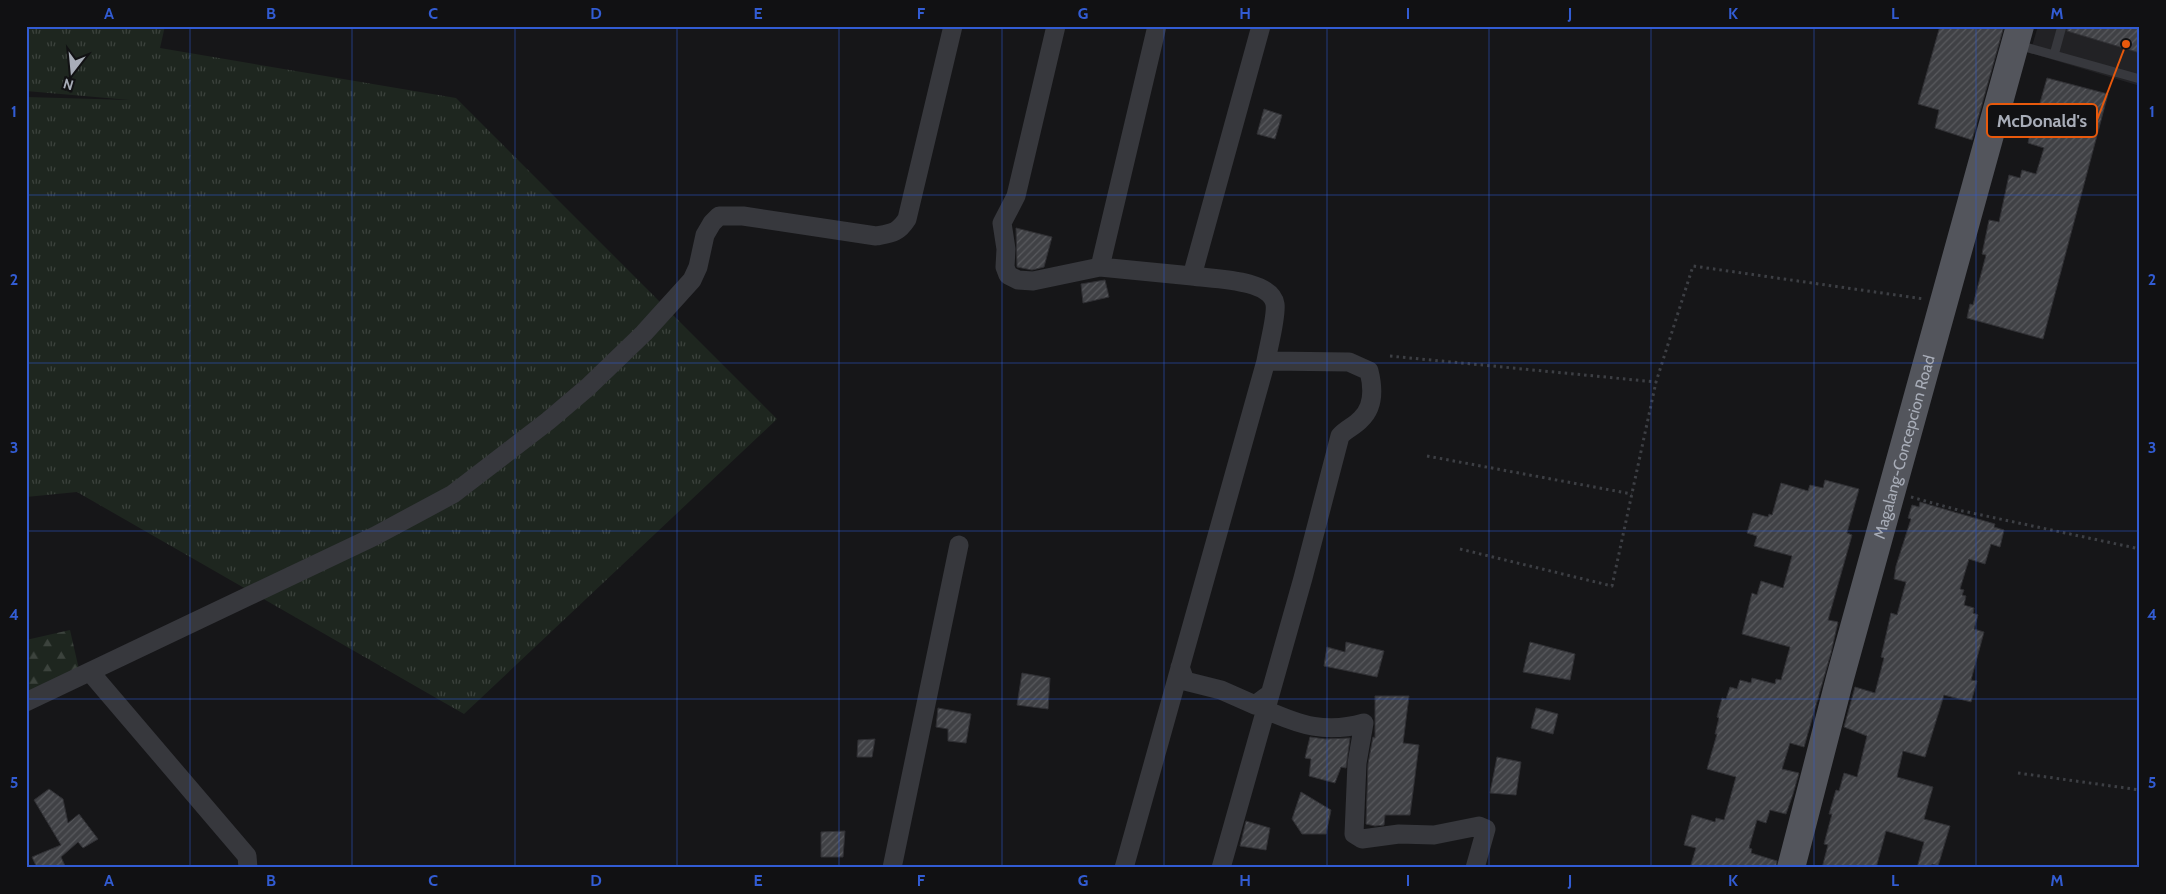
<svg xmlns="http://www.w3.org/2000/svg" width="2166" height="894" viewBox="0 0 2166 894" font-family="Cabin,sans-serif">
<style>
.built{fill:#222225}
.grass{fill:url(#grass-tufts)}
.forest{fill:url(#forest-firs)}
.building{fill:url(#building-hatch);stroke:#303034}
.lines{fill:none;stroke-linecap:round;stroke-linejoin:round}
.path{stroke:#3d3f44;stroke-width:3;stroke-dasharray:2.5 4;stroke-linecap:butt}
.lane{stroke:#37383d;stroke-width:9}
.street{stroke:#37383d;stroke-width:19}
.primary{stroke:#53555c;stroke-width:28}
.grid{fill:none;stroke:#325cd3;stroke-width:1;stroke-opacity:0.55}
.labels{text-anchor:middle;stroke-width:4;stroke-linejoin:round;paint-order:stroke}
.street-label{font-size:16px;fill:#a8adb8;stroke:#111113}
.leader{fill:none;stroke:#e8590c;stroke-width:2}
.callout-dot{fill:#e8590c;stroke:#111113;stroke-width:2}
.callout{fill:#111113;stroke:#e8590c;stroke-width:2}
.callout-label{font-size:18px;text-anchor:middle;font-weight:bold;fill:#a8adb8}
.neatline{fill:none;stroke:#325cd3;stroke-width:2}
.grid-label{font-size:16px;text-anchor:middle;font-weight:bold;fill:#325cd3}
</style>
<defs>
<pattern id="grass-tufts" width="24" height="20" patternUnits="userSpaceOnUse" patternTransform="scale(1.25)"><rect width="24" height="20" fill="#1e261f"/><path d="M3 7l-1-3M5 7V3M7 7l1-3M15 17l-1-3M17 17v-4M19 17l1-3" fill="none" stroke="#3c433d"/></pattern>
<pattern id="forest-firs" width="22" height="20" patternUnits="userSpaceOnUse" patternTransform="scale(1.25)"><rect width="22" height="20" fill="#1e261f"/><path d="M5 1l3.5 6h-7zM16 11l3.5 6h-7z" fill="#3c433d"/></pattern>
<pattern id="building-hatch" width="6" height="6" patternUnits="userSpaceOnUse" patternTransform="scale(1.25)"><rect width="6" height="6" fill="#404145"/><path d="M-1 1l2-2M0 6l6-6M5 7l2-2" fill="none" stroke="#595a5e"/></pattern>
</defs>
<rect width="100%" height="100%" fill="#161618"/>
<path class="built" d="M2038,26H2140V86L2030,53Z"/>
<path class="grass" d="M26,26H165L160,48L456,98L777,419L464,714L77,492L26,497V117L28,111L26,97L130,100L26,91Z"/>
<path class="forest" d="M70,630L80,674L28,699L26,691V640Z"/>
<path class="building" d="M1940,26H2004L1972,140L1935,128L1939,110L1918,104Z
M2068,26H2140V53L2067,31Z
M2047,78L2108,94L2043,339L1967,318L1970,304L1973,305L1986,255L1982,254L1989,220L1999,222L2009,175L2020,178L2022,170L2036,174L2044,148L2028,143L2030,134L2018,131L2023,113L2036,117Z
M1264,109L1282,115L1275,139L1257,134Z
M1016,228L1052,237L1044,267L1032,270L1017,267Z
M1105,280L1109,297L1083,303L1081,284Z
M1825,480L1859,489L1847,533L1852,535L1828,620L1838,622L1831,653L1804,747L1790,743L1782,769L1799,773L1793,794L1786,814L1770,810L1766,823L1757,820L1749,848L1752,849L1751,853L1777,861L1776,868H1690L1696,848L1684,845L1692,815L1715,822L1716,818L1724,820L1736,777L1707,769L1717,734H1715L1719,718L1717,717L1722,698L1726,699L1730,687L1737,689L1740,680L1751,683L1752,678L1775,684L1776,679L1781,680L1790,647L1742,634L1752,593L1757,595L1761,581L1783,588L1792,556L1754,546L1757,536L1747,533L1753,513L1768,517L1769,514L1772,515L1781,483L1808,491L1810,485L1823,488Z
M1920,502L1995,524L1994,527L2004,530L2000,547L1991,544L1985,564L1969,559L1960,589L1964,590L1962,595L1966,596L1964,605L1974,608L1973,613L1978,615L1974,629L1984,632L1971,680L1977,681L1971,702L1944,695L1925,757L1903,751L1897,777L1933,787L1924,819L1950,826L1938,866L1932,864L1931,868H1917L1924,842L1886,831L1876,868H1822L1828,845L1824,844L1832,814H1829L1836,790L1839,791L1844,773L1857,777L1867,736L1844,727L1855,687L1875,693L1884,658L1881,657L1891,613L1897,615L1906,582L1894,579L1896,566L1911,519L1908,518L1912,505L1919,507Z
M1346,642L1384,651L1377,677L1324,666L1327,647L1345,652Z
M1530,642L1575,654L1570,680L1523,672Z
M1022,673L1050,678L1048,709L1017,705Z
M1375,696H1409L1403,743L1419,745L1410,815H1385L1384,825L1375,826L1366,824L1368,764L1373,737L1375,738Z
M938,708L971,714L966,743L948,741V729L936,727Z
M1536,708L1558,714L1553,734L1531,728Z
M1310,737L1325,739L1350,738L1346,768L1341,767L1335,783L1309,776L1311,759L1305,758Z
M875,739L872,757H857L858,740Z
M1497,757L1521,762L1516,795L1490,793Z
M49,789L63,799L68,823L79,814L98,839L83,848L78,842L61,857L66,868H37L32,857L61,845L34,800Z
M1301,792L1331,810L1326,834H1302L1292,819Z
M1246,821L1270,828L1266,850L1240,846Z
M845,831L843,857H821V832Z"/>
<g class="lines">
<path class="path" d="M1390,356L1656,382
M1427,456L1632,494
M1911,497L1958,510L2140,549
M1460,549L1612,586L1656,382L1693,266L1924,299
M2018,773L2140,790"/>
<path class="lane" d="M2018,45L2140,79
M2054,55L2062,26"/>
<path class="street" d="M1056,26L1016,196L1002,223L1006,249L1005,267L1008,275L1018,280L1033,281L1100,267L1192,276L1261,26
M1100,267L1157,26
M1180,667L1185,681L1221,690L1255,705L1270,694
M90,672L247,856L248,868
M26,702L375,536L453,494L548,421L588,387L644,333L692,280L698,267L705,235L712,223L719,216H743L876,236C892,233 898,233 907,219L953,26
M1266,710C1300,725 1326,734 1364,723L1357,763L1354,834L1362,839L1399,834L1434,835L1479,826L1486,829L1475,868
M892,868L959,545
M1124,868L1266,361C1268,348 1277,316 1275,304C1271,279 1213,279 1192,276
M1221,868L1303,578L1340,436C1346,429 1355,426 1361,419C1375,406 1373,387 1369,371L1349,362L1266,361"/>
<path class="primary" id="s1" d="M1791,868L1840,678L2020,26"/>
</g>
<path class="grid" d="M190,26V868M352,26V868M515,26V868M677,26V868M839,26V868M1002,26V868M1164,26V868M1327,26V868M1489,26V868M1651,26V868M1814,26V868M1976,26V868M26,195H2140M26,363H2140M26,531H2140M26,699H2140"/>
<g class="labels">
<g class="street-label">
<text dy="6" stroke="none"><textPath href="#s1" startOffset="436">Magalang-Concepcion Road</textPath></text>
</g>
</g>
<path class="leader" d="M2126 44L2097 120"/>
<circle class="callout-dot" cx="2126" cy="44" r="5"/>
<rect class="callout" x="1987" y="104" width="110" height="33" rx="5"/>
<g class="callout-label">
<text x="2042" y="127">McDonald's</text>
</g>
<rect width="2166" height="894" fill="none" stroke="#111113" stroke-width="55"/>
<g transform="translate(72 72) rotate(196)" stroke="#111113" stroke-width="4" paint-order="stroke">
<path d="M0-4L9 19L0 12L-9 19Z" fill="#a8adb8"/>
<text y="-8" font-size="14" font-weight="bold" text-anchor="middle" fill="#a8adb8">N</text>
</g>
<rect x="28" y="28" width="2110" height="838" class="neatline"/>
<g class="grid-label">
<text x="109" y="19">A</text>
<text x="271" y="19">B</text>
<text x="433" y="19">C</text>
<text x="596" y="19">D</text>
<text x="758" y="19">E</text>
<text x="921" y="19">F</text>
<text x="1083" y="19">G</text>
<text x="1245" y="19">H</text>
<text x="1408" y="19">I</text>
<text x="1570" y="19">J</text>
<text x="1733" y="19">K</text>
<text x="1895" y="19">L</text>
<text x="2057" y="19">M</text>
<text x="14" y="117">1</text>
<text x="2152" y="117">1</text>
<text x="14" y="285">2</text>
<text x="2152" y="285">2</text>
<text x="14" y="453">3</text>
<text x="2152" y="453">3</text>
<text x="14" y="620">4</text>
<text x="2152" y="620">4</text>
<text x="14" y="788">5</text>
<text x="2152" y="788">5</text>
<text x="109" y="886">A</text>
<text x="271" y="886">B</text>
<text x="433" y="886">C</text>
<text x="596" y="886">D</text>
<text x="758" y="886">E</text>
<text x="921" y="886">F</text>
<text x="1083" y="886">G</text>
<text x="1245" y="886">H</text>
<text x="1408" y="886">I</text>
<text x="1570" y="886">J</text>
<text x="1733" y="886">K</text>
<text x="1895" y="886">L</text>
<text x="2057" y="886">M</text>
</g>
</svg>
